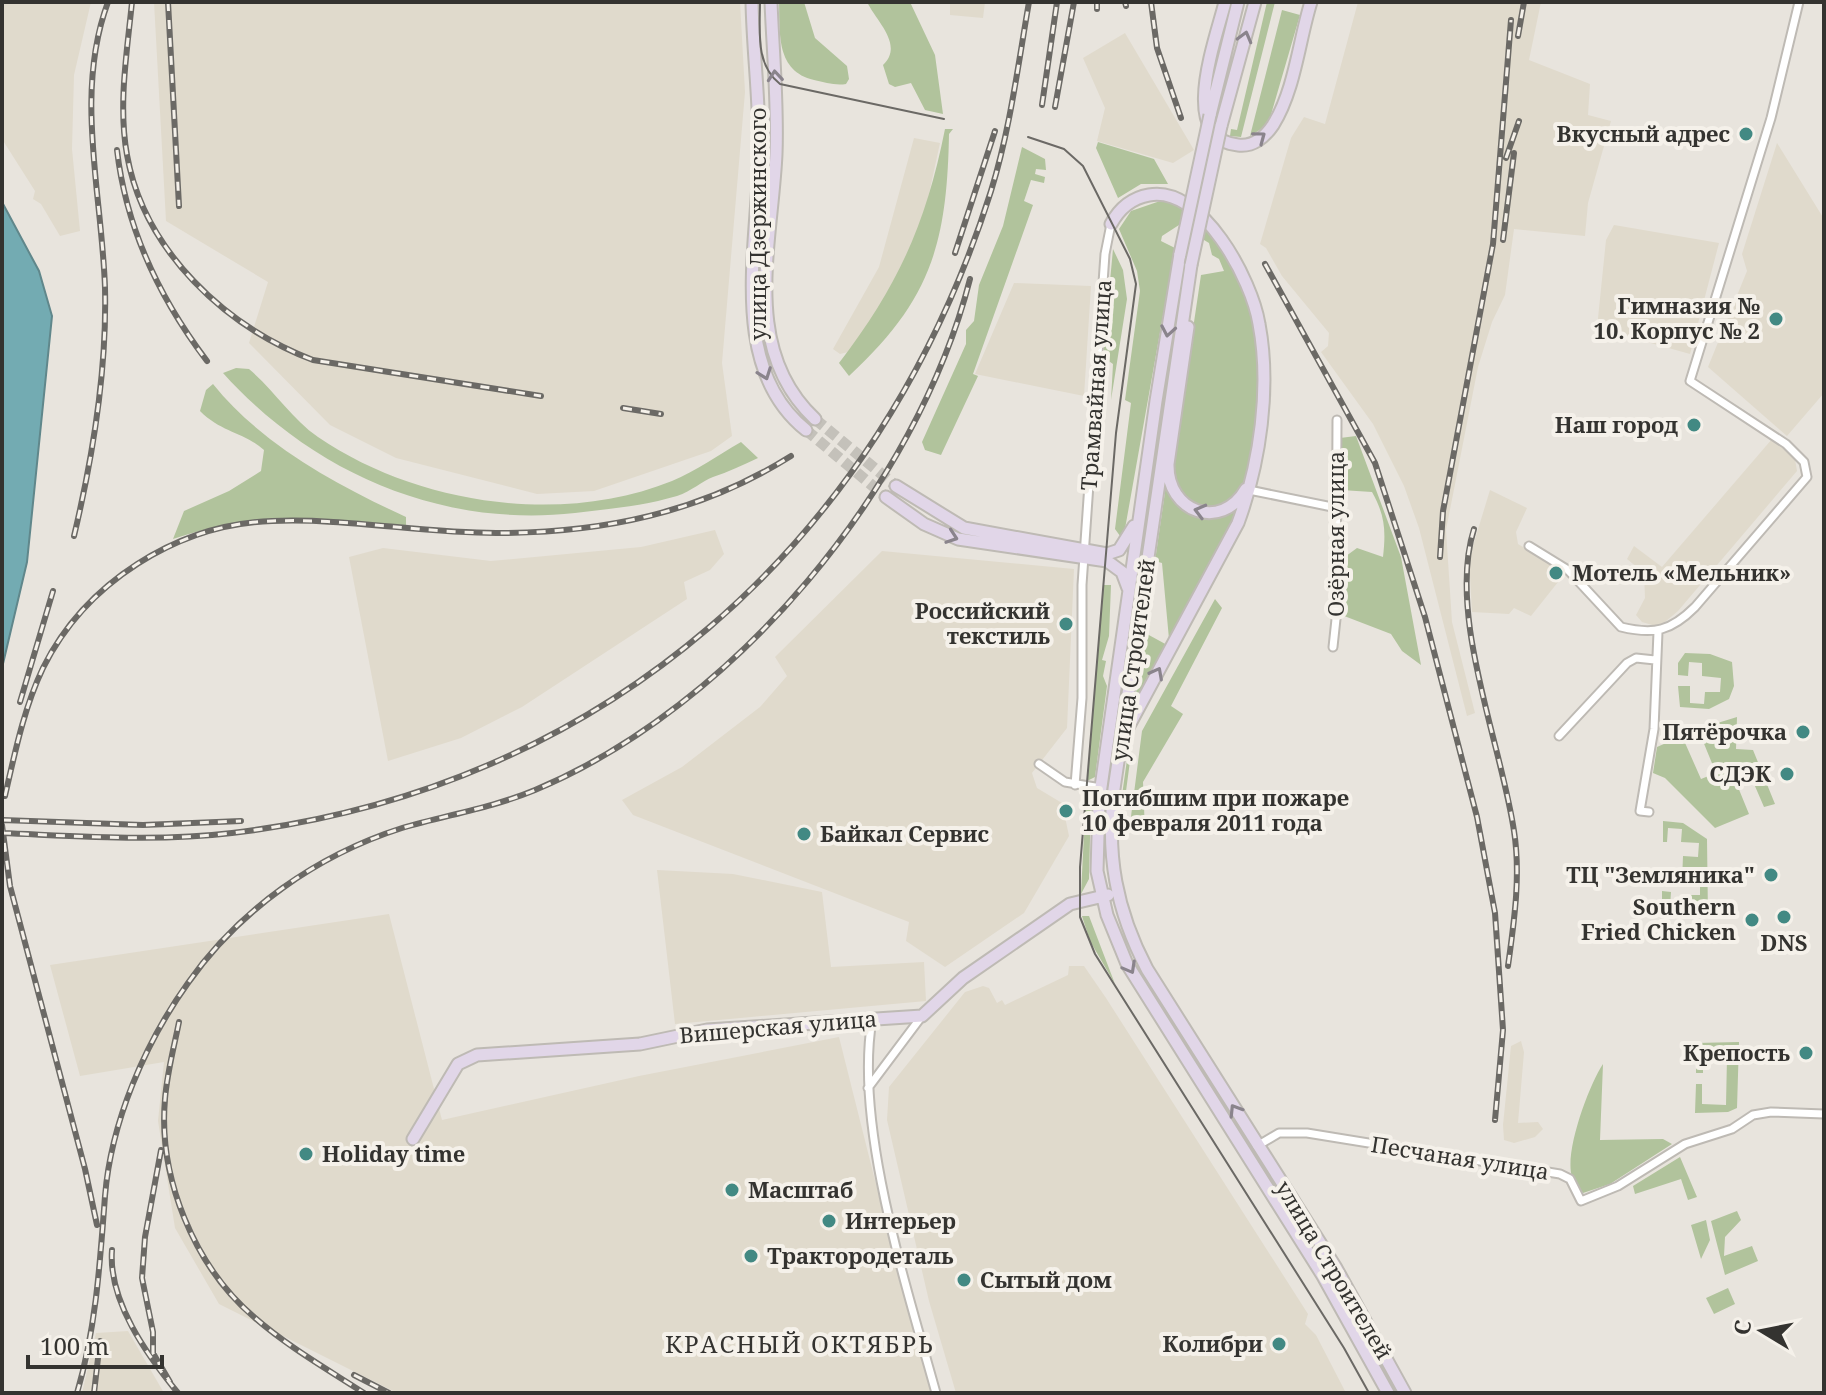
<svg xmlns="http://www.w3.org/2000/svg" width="1826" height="1395" viewBox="0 0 1826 1395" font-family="'Noto Serif',serif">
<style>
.built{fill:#e0dacc}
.green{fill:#b1c39c}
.water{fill:#73abb2;stroke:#60878b;stroke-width:2}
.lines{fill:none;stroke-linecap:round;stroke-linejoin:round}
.secondary-tunnel{stroke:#c4c1ba;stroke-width:11;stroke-dasharray:11 5.5;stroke-linecap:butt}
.street-casing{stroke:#bebab4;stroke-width:11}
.secondary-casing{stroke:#bebab4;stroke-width:15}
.street{stroke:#fff;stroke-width:7}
.secondary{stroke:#e1d6e8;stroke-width:11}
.tram{stroke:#6b6965;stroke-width:2}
.rail-casing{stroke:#6b6965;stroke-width:6}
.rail{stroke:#f5f1ea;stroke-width:3;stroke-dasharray:9;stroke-linecap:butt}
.secondary-bridge-casing{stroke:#bebab4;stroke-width:15;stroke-linecap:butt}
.secondary-bridge{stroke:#e1d6e8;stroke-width:11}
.oneway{stroke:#8a848c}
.poi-dot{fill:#428983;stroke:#f5f1ea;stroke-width:3}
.labels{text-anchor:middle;stroke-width:8;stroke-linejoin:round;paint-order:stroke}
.poi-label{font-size:22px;font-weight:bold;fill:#343330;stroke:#f5f1ea;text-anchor:end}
.street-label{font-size:22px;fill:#343330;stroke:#f5f1ea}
.neighbourhood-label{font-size:24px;letter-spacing:2px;fill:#343330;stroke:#f5f1ea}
</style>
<rect width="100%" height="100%" fill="#e8e4dd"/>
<path class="built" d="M2,2H91L74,75L72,149L80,231L60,236L41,204L33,199L35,191L2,139Z
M154,2H740L745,92L722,363L732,436L711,451L594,491L537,494L396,458L330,425L249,343L268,282L166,221Z
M950,2H985L983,18L950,15Z
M1358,2H1541L1529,60L1590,84L1588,115L1611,121L1588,203L1585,236L1514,229L1505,295L1492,322L1478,367L1446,530L1452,622L1475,713L1467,716L1419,528L1404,486L1373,424L1321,352L1328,346L1329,333L1282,276L1266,248L1260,244L1291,138L1304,117L1325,124Z
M1125,33L1194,150L1173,163L1097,141L1105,108L1083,58Z
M914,138L940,143L914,263L870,324L848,352L840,354L833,349L879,267Z
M1777,143L1824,219V393L1787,436L1708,367L1747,271L1742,254Z
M1614,225L1719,243L1690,354L1597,328L1606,240Z
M1014,283L1091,286L1084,396L975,374Z
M1772,439L1795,459L1797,471L1678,611L1659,627L1642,622L1636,615L1645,598L1644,573L1627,559L1634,546L1662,567Z
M1490,490L1527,508L1516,532L1518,544L1566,572L1531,616L1514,608L1509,614L1472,612L1469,559Z
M715,530L724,554L710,570L684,582L687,599L522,707L461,738L388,761L349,557L383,548L491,561L641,547Z
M882,551L1074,569L1067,728L1032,773L1037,788L1067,806L1064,812L1069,836L1024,913L945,967L906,941L909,922L633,815L622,800L682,767L760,707L787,676L775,657Z
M657,870L733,874L822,892L831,967L924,962L926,1001L675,1024Z
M389,914L442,1120L639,1076L839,1037L895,1260L935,1393H397L219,1304L175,1228L158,1121L164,1062L80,1076L50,965Z
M1069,966H1084L1106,998L1308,1314L1305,1324L1316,1335L1346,1393H956L929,1301L887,1120L889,1087L965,992L983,986L989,988L997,1003L1002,1000L1005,1005L1068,975Z
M1521,1041L1524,1052L1518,1123L1538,1122L1543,1129L1535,1137L1514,1143L1504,1140L1503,1125L1511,1046Z
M128,1331L164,1393H82L96,1333Z"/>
<path class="green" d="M779,2H804L815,38L847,66L849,79L846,84C835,86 825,82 814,80C776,71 780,34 779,2Z
M867,2H910L935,55L943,114L925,110L911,83L895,87L889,84L883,65C904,45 877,22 867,2Z
M1267,2H1275L1241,137L1230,136L1231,129L1237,130Z
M1282,10L1300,15L1270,118L1266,126L1250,136Z
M945,129H953L949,134C947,244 931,300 849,376L839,363C898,286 926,224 945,129Z
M1098,142L1154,159L1168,184H1141L1118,198L1096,148Z
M1022,147L1045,159L1046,170L1036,169L1035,174L1045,177L1044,183L1031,180L1024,201L1033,205L973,374L978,376L941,455L925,450L922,442L966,344V330L974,321L979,285L1003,226Z
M1163,200C1200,212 1232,259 1247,294C1263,332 1260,451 1243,488C1239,497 1228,503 1221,509L1193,507L1177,490L1172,470L1201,275L1224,271L1219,259L1212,255L1209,243L1179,225L1162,236L1161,241L1175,248L1123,540L1115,529L1131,403L1125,400L1140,291L1137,271L1119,229L1131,211Z
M1113,249L1123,270L1127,299L1111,400L1113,364L1103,357Z
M236,368L249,369C274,390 291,418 318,437C416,504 561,526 672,481C696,471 718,455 741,442L758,458C743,465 728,472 713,477C702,481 692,491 677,496C643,506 609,509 575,513C441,528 313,473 223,373Z
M213,384C262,445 337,485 406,517V525C319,522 258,510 173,539L184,511L229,491L261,471L264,450C244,432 222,433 200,411L206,390Z
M1356,436L1401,557L1421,665L1402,651L1391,634L1339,614L1342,559L1357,548L1383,557C1386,531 1385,515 1372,492L1341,490L1340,438Z
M1166,485C1182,520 1210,524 1242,506L1169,639L1162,563L1155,561Z
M1103,585H1111L1109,636L1102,660L1106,661L1103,676L1107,686L1095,777L1087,781Z
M1215,599L1222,608L1171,706L1183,714L1143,782L1145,832H1129L1142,731Z
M1147,634L1169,646L1133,709Z
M1174,648L1177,650L1134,731L1121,829L1118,824L1131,731Z
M1685,653L1710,654L1732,662L1734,686L1729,699L1709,709L1680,707L1678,686H1690V703L1704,704L1705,692H1720L1721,678L1702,676V663L1689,662L1688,676L1678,675V663Z
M1737,717L1736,749L1753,750L1775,804L1764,807L1745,763L1731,770L1749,814L1715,828L1665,778L1653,773L1657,747L1682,736L1701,779L1716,773L1698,729Z
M1086,793L1091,798L1089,879L1081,894Z
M1663,821L1683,823L1707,839L1708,918L1676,917L1662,912V891L1671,892L1670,907H1684L1685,895H1700V882L1682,881L1683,856L1698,857L1699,843L1681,842L1682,829L1668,828L1667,842H1663Z
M1082,916H1089L1115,984L1090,941Z
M1739,1042L1737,1108L1728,1112L1695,1113L1696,1084H1702V1104L1726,1105L1727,1057L1703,1056V1073H1696V1043Z
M1603,1064L1600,1140L1663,1139L1672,1144L1610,1184L1583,1193C1580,1188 1574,1182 1572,1177C1564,1152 1589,1085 1603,1064Z
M1680,1157L1697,1197L1688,1200L1681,1179L1635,1194L1633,1186Z
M1737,1211L1741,1220L1725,1237L1724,1256L1752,1246L1758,1261L1725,1275L1711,1221Z
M1706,1220L1710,1240L1701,1259L1691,1225Z
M1728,1288L1735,1304L1714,1314L1706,1298Z"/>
<path class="water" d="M2,202L39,271L52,316L27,562L2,668Z"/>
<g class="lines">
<path class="secondary-tunnel" d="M815,419L896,486
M806,430L886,497"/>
<g class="street-casing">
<path id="street" d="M1249,490L1337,508
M1529,546L1568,570L1621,627C1654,635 1671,631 1695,607L1807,477L1804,462L1786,444L1690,381L1771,118L1799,2
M1333,647L1336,619L1337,420
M1559,736L1627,663L1636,658L1655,660
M1039,764L1065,782L1101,788
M1075,785L1082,698V585L1105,254L1111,224
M1649,812L1640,811L1654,729L1658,632
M872,1020C854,1126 907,1288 936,1393
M868,1088L922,1016
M1257,1146L1279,1133H1307L1560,1174L1570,1179L1581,1201L1618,1186L1685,1144L1732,1129L1753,1115L1771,1112L1824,1114"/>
</g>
<g class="secondary-casing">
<path id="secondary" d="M752,2C753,53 760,103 759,154C759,243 726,366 806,430
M771,2C773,53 778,103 776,154C772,244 740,349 815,419
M1225,2C1216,39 1177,139 1238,145C1253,147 1265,137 1273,125C1295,90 1299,40 1311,2
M1210,115L1238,2
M1221,126L1255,2
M1111,224C1119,209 1132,198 1149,195C1202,185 1252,280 1259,324C1271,387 1260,463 1238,523L1124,735
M1180,254L1156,401L1099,801L1097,871L1107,915L1127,964L1323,1276L1388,1393
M1191,265L1114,789C1106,855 1116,910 1147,969L1336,1268L1405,1393
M1188,327L1168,464C1167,512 1221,532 1246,489
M896,486L964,528L1107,554L1119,550L1134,526
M886,497L924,524L958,539L1107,561L1122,572L1128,588
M413,1139L458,1064L477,1055L640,1044L707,1030L922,1016L963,978L1070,904L1108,895"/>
</g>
<use href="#street" class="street"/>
<use href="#secondary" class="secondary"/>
<path class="tram" d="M760,2C760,30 755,65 780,84L944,119
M1028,137L1064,149L1083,166L1130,259L1136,284L1116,433L1080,867V917L1095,954L1344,1348L1369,1393"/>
<g class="rail-casing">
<path id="rail" d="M132,2C127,52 118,105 127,155C144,251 226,327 313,360L541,396
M168,2L179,206
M1097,2V9
M1125,2L1126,6
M1151,2L1157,48L1181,118
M1518,36L1524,2
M1042,105L1057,2
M1055,107L1074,2
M117,150C126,228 160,299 207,361
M1506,158L1519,121
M1503,240L1514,153
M955,253L995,131
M1265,264L1375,463L1425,617L1477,817L1495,913L1503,1030L1495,1120
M623,408L661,414
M1474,529C1447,614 1501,743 1514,831C1521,876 1514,922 1508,966
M74,536C93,456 107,370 105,288C102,193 74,94 108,2
M1440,557L1443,511L1493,244L1511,20
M20,702L53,591
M5,796C15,752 24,708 43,668C85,583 177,524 272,521C347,518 421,533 496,533C603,533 700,513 791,456
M2,820L143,825L241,821
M2,825L10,886L85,1169L97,1225
M2,833C78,836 156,842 232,833C602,789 880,544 991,191C1010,130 1018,65 1029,2
M179,1022C174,1047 167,1073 165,1099C158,1177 194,1266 254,1317C287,1346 327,1369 364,1393
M161,1150L145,1237L142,1278L153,1332V1353L170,1382
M112,1250C108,1301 147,1355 178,1393
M354,1375L389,1393
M77,1393C96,1328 100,1263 105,1196C111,1122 145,1043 188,983C239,910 317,855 402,828C446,815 492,808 535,790C734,707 917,487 970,279
M94,1393L100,1341"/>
</g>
<use href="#rail" class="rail"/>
<g class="secondary-bridge-casing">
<path id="secondary-bridge" d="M1180,254L1210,115
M1191,265L1221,126"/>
</g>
<use href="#secondary-bridge" class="secondary-bridge"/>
</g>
<defs><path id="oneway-chevron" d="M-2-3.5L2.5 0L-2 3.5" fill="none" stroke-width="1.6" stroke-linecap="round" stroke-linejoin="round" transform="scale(2)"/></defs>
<g class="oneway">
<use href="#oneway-chevron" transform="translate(1245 37) rotate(-75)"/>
<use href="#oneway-chevron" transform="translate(775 76) rotate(-95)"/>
<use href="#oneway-chevron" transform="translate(1260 137) rotate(-37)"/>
<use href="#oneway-chevron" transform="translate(1168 331) rotate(100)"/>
<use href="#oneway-chevron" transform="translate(765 374) rotate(70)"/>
<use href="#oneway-chevron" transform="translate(1200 511) rotate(-165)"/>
<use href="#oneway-chevron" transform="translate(952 537) rotate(19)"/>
<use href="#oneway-chevron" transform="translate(1157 673) rotate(-62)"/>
<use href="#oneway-chevron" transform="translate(1130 968) rotate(61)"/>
<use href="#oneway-chevron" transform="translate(1235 1110) rotate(-122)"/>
</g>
<g class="poi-dot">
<circle cx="1746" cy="134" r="8"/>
<circle cx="1776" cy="319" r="8"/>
<circle cx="1694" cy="425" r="8"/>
<circle cx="1556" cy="573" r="8"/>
<circle cx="1066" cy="624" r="8"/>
<circle cx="1803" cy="732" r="8"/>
<circle cx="1787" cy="774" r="8"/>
<circle cx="1066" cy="811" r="8"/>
<circle cx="804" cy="834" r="8"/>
<circle cx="1771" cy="875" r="8"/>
<circle cx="1784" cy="917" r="8"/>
<circle cx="1752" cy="920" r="8"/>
<circle cx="1806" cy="1053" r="8"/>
<circle cx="306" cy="1154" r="8"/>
<circle cx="732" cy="1190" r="8"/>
<circle cx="829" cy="1221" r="8"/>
<circle cx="751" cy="1256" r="8"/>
<circle cx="964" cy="1280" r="8"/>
<circle cx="1279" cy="1344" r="8"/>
</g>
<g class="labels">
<g class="poi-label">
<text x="1730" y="142">Вкусный адрес</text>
<text x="1760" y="314">Гимназия №<tspan x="1760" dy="25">10. Корпус № 2</tspan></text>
<text x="1678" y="433">Наш город</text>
<text x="1572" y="581" text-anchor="start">Мотель «Мельник»</text>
<text x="1050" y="619">Российский<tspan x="1050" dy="25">текстиль</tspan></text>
<text x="1787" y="740">Пятёрочка</text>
<text x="1771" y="782">СДЭК</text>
<text x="1082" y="806" text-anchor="start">Погибшим при пожаре<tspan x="1082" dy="25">10 февраля 2011 года</tspan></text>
<text x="820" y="842" text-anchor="start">Байкал Сервис</text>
<text x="1755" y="883">ТЦ "Земляника"</text>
<text x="1736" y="915">Southern<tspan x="1736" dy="25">Fried Chicken</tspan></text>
<text x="1784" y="951" text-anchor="middle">DNS</text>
<text x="1790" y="1061">Крепость</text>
<text x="322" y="1162" text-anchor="start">Holiday time</text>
<text x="748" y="1198" text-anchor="start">Масштаб</text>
<text x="845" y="1229" text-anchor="start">Интерьер</text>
<text x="767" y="1264" text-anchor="start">Трактородеталь</text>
<text x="980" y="1288" text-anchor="start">Сытый дом</text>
<text x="1263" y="1352">Колибри</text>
</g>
<g class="street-label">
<text transform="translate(758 224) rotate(-90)" y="8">улица Дзержинского</text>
<text transform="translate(1096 385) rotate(-86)" y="8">Трамвайная улица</text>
<text transform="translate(1336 534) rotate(-90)" y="8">Озёрная улица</text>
<text transform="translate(1133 660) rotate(-82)" y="8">улица Строителей</text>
<text transform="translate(778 1027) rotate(-5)" y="8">Вишерская улица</text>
<text transform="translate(1460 1158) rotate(9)" y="8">Песчаная улица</text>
<text transform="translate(1334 1270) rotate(59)" y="8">улица Строителей</text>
</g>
<g class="neighbourhood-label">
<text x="800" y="1353">КРАСНЫЙ ОКТЯБРЬ</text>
</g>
</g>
<rect width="1826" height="1395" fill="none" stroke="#343330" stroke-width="8"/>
<g transform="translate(1762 1331) rotate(280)" stroke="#f5f1ea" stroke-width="6" paint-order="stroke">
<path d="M0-6L14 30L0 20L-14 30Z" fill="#343330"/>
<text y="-12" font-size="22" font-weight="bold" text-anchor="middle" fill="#343330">С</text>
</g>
<path d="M28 1355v12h134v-12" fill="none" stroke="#343330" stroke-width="4"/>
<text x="40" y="1355" font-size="24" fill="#343330" stroke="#f5f1ea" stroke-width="6" paint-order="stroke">100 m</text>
</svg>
